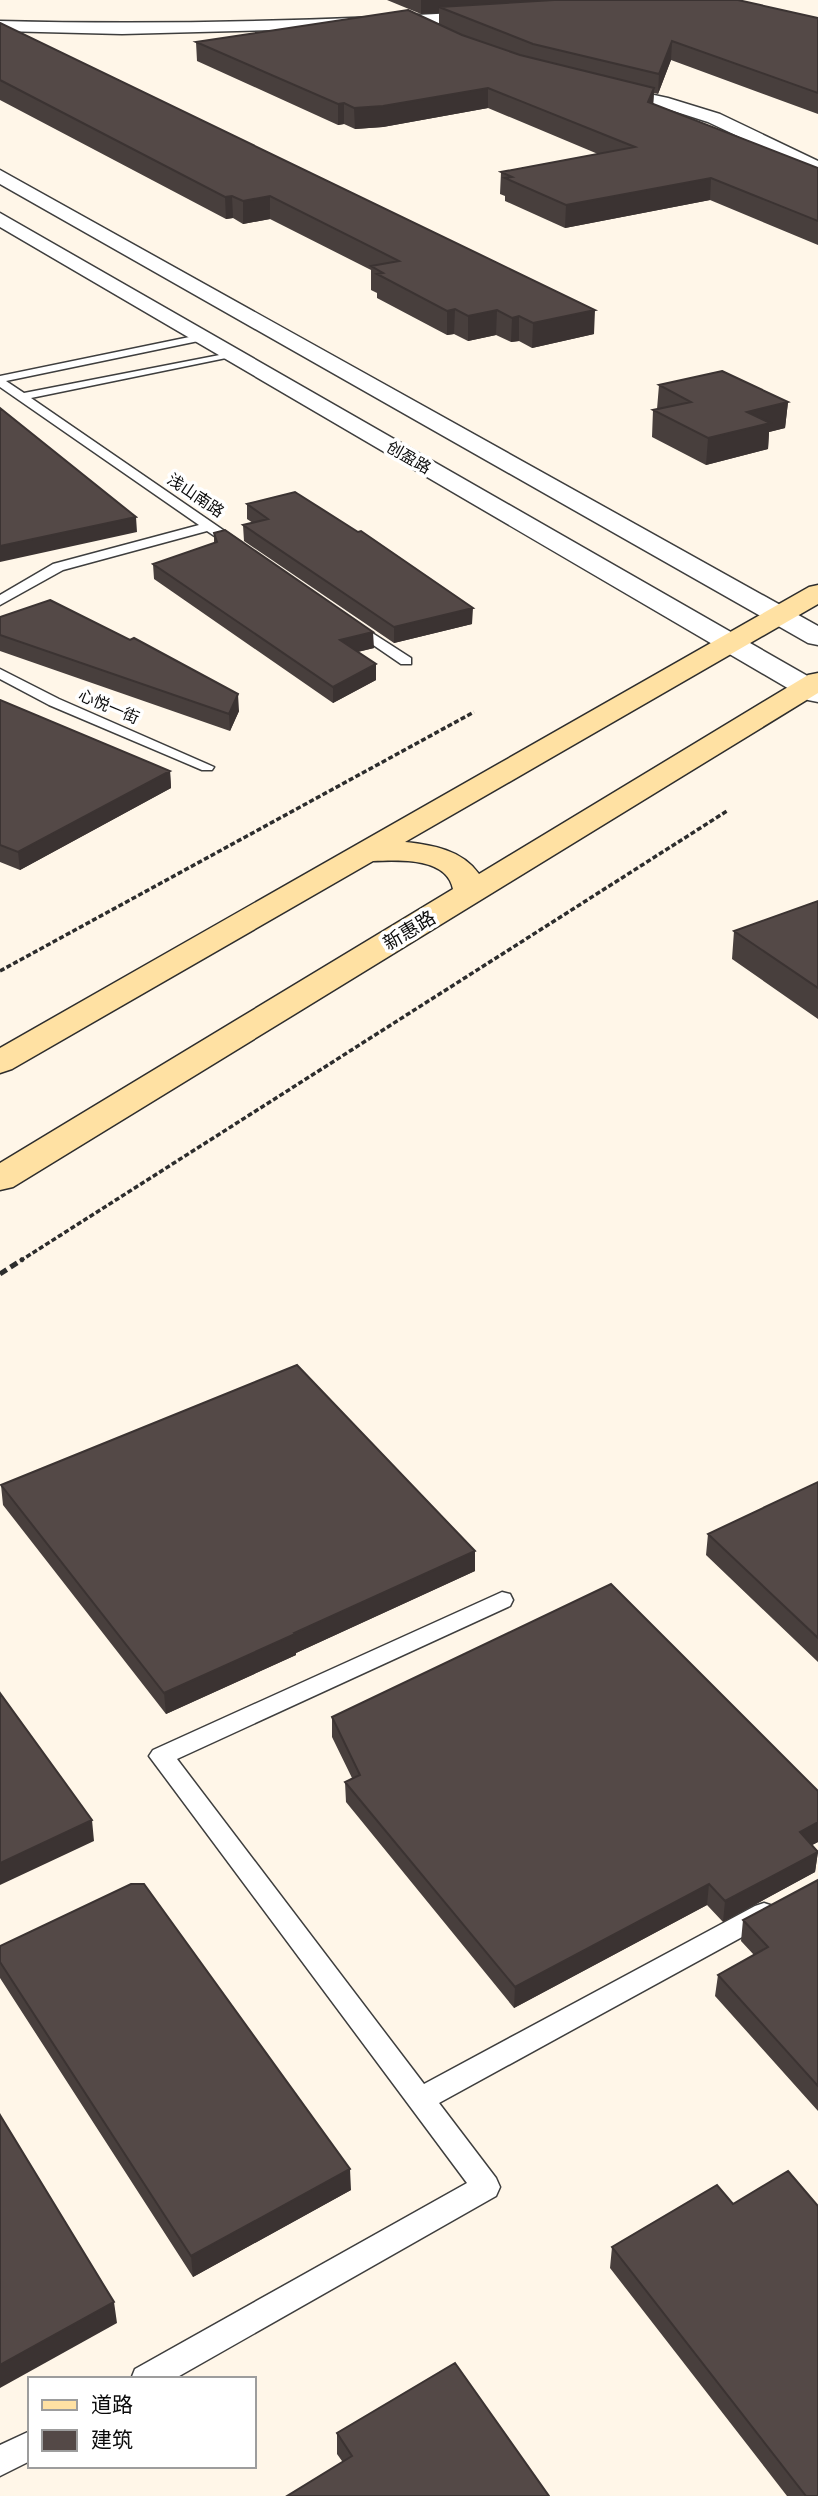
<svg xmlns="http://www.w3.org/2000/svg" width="818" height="2496" viewBox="0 0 818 2496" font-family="'Libre Baskerville','Noto Sans SC',serif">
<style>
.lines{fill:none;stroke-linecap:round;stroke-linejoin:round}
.service-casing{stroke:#3e3e3e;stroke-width:3}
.minor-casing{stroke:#3e3e3e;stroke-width:3}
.tertiary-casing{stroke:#3e3e3e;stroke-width:3}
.secondary-casing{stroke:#2d2d2d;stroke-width:3}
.path-far1{stroke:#2d2d2d;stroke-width:3.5;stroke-dasharray:5 2.5;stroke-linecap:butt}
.path{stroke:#2d2d2d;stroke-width:5;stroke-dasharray:8 4.5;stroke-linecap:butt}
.service{fill:#fff;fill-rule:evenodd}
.minor{fill:#fff;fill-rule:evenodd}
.tertiary{fill:#fff;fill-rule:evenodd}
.secondary{fill:#ffe1a3;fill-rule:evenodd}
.wall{fill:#483f3d}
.shaded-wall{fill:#3b3332}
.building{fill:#544947;stroke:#3b3332;stroke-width:2}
.labels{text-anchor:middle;stroke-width:7;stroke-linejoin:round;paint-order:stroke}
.far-street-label{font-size:16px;fill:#0b0b0b;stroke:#fff}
.street-label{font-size:19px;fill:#0b0b0b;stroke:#fff}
</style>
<rect width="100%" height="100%" fill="#fff6e8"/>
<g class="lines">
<g class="service-casing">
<path id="service" d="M204,334L209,337L208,339L6,381L24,393L235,352V356L231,357L31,398L242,543V549H234L207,531L63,570L0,605V595L53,564L199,525L0,387V376Z
M352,620L411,658V664H401L347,627V621Z
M0,669L59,699L214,767L212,770H202L49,705L0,679Z
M502,1592L510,1594L513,1600L510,1606L177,1759L424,2084L755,1906L764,1903L773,1906L777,1913L773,1920L439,2103L496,2178L500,2187L496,2196L174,2379H131L135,2369L467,2183L149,1756L153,1750Z
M30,2431V2461L0,2476V2445Z"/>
</g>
<g class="minor-casing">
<path id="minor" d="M491,11L499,16L496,19L388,27L122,34L0,31V21C164,25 327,21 491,11Z
M603,84L668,98L720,114L818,161V174L708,122L658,106L597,93L595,89L597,85Z"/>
</g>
<g class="tertiary-casing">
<path id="tertiary" d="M0,170L818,626V645L808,643L0,184Z
M0,213L818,682V702L808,700L0,227Z"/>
</g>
<g class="secondary-casing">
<path id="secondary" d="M818,585V604L405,842C433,845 462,850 479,874L808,675L818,673V693L13,1187L0,1190V1163L453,889C447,857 399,860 373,861L12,1069L0,1073V1048L809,587Z"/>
</g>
<path class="path-far1" d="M0,971L474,712
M20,1261L727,811"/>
<path class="path" d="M0,1274L23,1259"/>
<use href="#service" class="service"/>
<use href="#minor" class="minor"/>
<use href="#tertiary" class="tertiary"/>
<use href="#secondary" class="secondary"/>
</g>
<path class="wall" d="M387,0H738L818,18V114L671,60L658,94L654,93L653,104L818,168V245L710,200L565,228L505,201V196L500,194L501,172L598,154L488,108L383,127L355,129L344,124L338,125L197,61L196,42L439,24V13L421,14Z
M0,23L594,334L532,348L519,341L511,342L496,335L468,341L454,334L447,335L377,298V293L371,290V270L270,219L243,224L233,218L226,219L0,100Z
M659,385L788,402L785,428L769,432L768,449L706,465L652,437L653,410L657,409Z
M247,504L472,624L394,643L244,541L243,525L253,523L247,519Z
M214,533L374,648L358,652L376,680L333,703L154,579L153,564L214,543Z
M0,617L130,640L239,711L230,731L0,651Z
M0,700L170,771L171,788L20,870L0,862Z
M818,901V1019L732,959L734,931Z
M818,1482V1662L706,1555L708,1534Z
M1,1485L475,1551V1571L296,1653V1655L166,1714L3,1505Z
M332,1717L818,1842L812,1845L818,1851L815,1872L723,1922L707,1905L514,2008L346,1802L345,1782L352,1778L332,1737Z
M818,1880V2111L715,1996L718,1975L754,1955L741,1941L743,1920Z
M0,1946L351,2190L193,2277L0,1978Z
M733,2204L818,2496H787L610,2268L612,2247Z
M337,2433L549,2496L342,2461L337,2454Z"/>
<path class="shaded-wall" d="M421,0H571L439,7V13L421,14Z
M672,41L671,60L658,94L659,74Z
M488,88V108L383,127L355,129L354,108Z
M654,88L653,109L648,102Z
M344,103V124L338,125V104Z
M711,178L710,200L565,228L566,205Z
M232,196L233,218L226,219L225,197Z
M270,196V219L243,224V201Z
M455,309L454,334L447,335V311Z
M497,310L496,335L468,341V316Z
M595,310L594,334L532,348L533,323Z
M519,316V341L511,342L512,318Z
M788,402L785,428L769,432L768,449L706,465L708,438L747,412Z
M136,517L137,532L0,562V546Z
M473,608L472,624L394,643V627Z
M373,632L374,648L340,656V640Z
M376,664V680L333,703V687Z
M238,694L239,711L230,731L229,714Z
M170,771L171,788L20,870L18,852Z
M475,1551V1571L296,1653V1655L166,1714L164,1693Z
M92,1820L94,1841L0,1885V1863Z
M818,1822V1842L797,1853L800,1832Z
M818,1852L815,1872L723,1922L725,1901Z
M709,1884L707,1905L514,2008L515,1987Z
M350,2169L351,2190L193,2277L191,2256Z
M114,2302L117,2323L0,2388V2365Z"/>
<path class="building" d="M554,0H738L818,18V93L672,41L659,74L533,44L439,7Z
M408,10L462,35L520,55L654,88L648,102L818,168V221L711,178L566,205L505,178L512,177L501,172L635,147L488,88L383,106L354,108L344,103L338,104L196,42Z
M0,23L595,310L533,323L519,316L512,318L497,310L468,316L455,309L447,311L377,274L383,273L371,266L399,261L270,196L243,201L232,196L225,197L0,80Z
M722,371L788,402L747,412L770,423L708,438L653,410L691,402L659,385Z
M0,408L136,517L0,546Z
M295,492L358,532L361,531L473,608L394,627L243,525L268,519L247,504Z
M225,530L373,632L340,640L376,664L333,687L153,564L217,542L214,533Z
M50,600L130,640L134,638L238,694L229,714L0,635V617Z
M0,700L170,771L18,852L0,845Z
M818,901V988L734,931Z
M297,1365L475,1551L294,1633L295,1634L164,1693L1,1485Z
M818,1482V1638L708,1534Z
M611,1584L818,1791V1822L800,1832L818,1852L725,1901L709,1884L515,1987L345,1782L360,1775L332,1717Z
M0,1693L92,1820L0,1863Z
M818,1880V2086L718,1975L768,1947L743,1920Z
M131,1884H144L350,2169L191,2256L0,1962V1946Z
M0,2115L114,2302L0,2365Z
M788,2171L818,2206V2496H806L612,2247L717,2185L733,2204Z
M455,2363L549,2496H287L352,2456L337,2433Z"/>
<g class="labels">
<g class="far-street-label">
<text transform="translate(409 457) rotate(30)" y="6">创盈路</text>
<text transform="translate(196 495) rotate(34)" y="6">浅山南路</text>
<text transform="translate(109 706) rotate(23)" y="6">心悦一街</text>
</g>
<g class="street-label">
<text transform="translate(409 930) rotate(-31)" y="7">新惠路</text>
</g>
</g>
<rect x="28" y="2377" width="228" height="91" fill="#ffffff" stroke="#9d9d9d" stroke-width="2"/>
<rect x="42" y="2400" width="35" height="10" fill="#ffe1a3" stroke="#9d9d9d" stroke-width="2"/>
<text x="91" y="2412" font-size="21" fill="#0b0b0b">道路</text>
<rect x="42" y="2430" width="35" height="21" fill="#544947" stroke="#9d9d9d" stroke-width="2"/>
<text x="91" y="2447" font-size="21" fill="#0b0b0b">建筑</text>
</svg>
